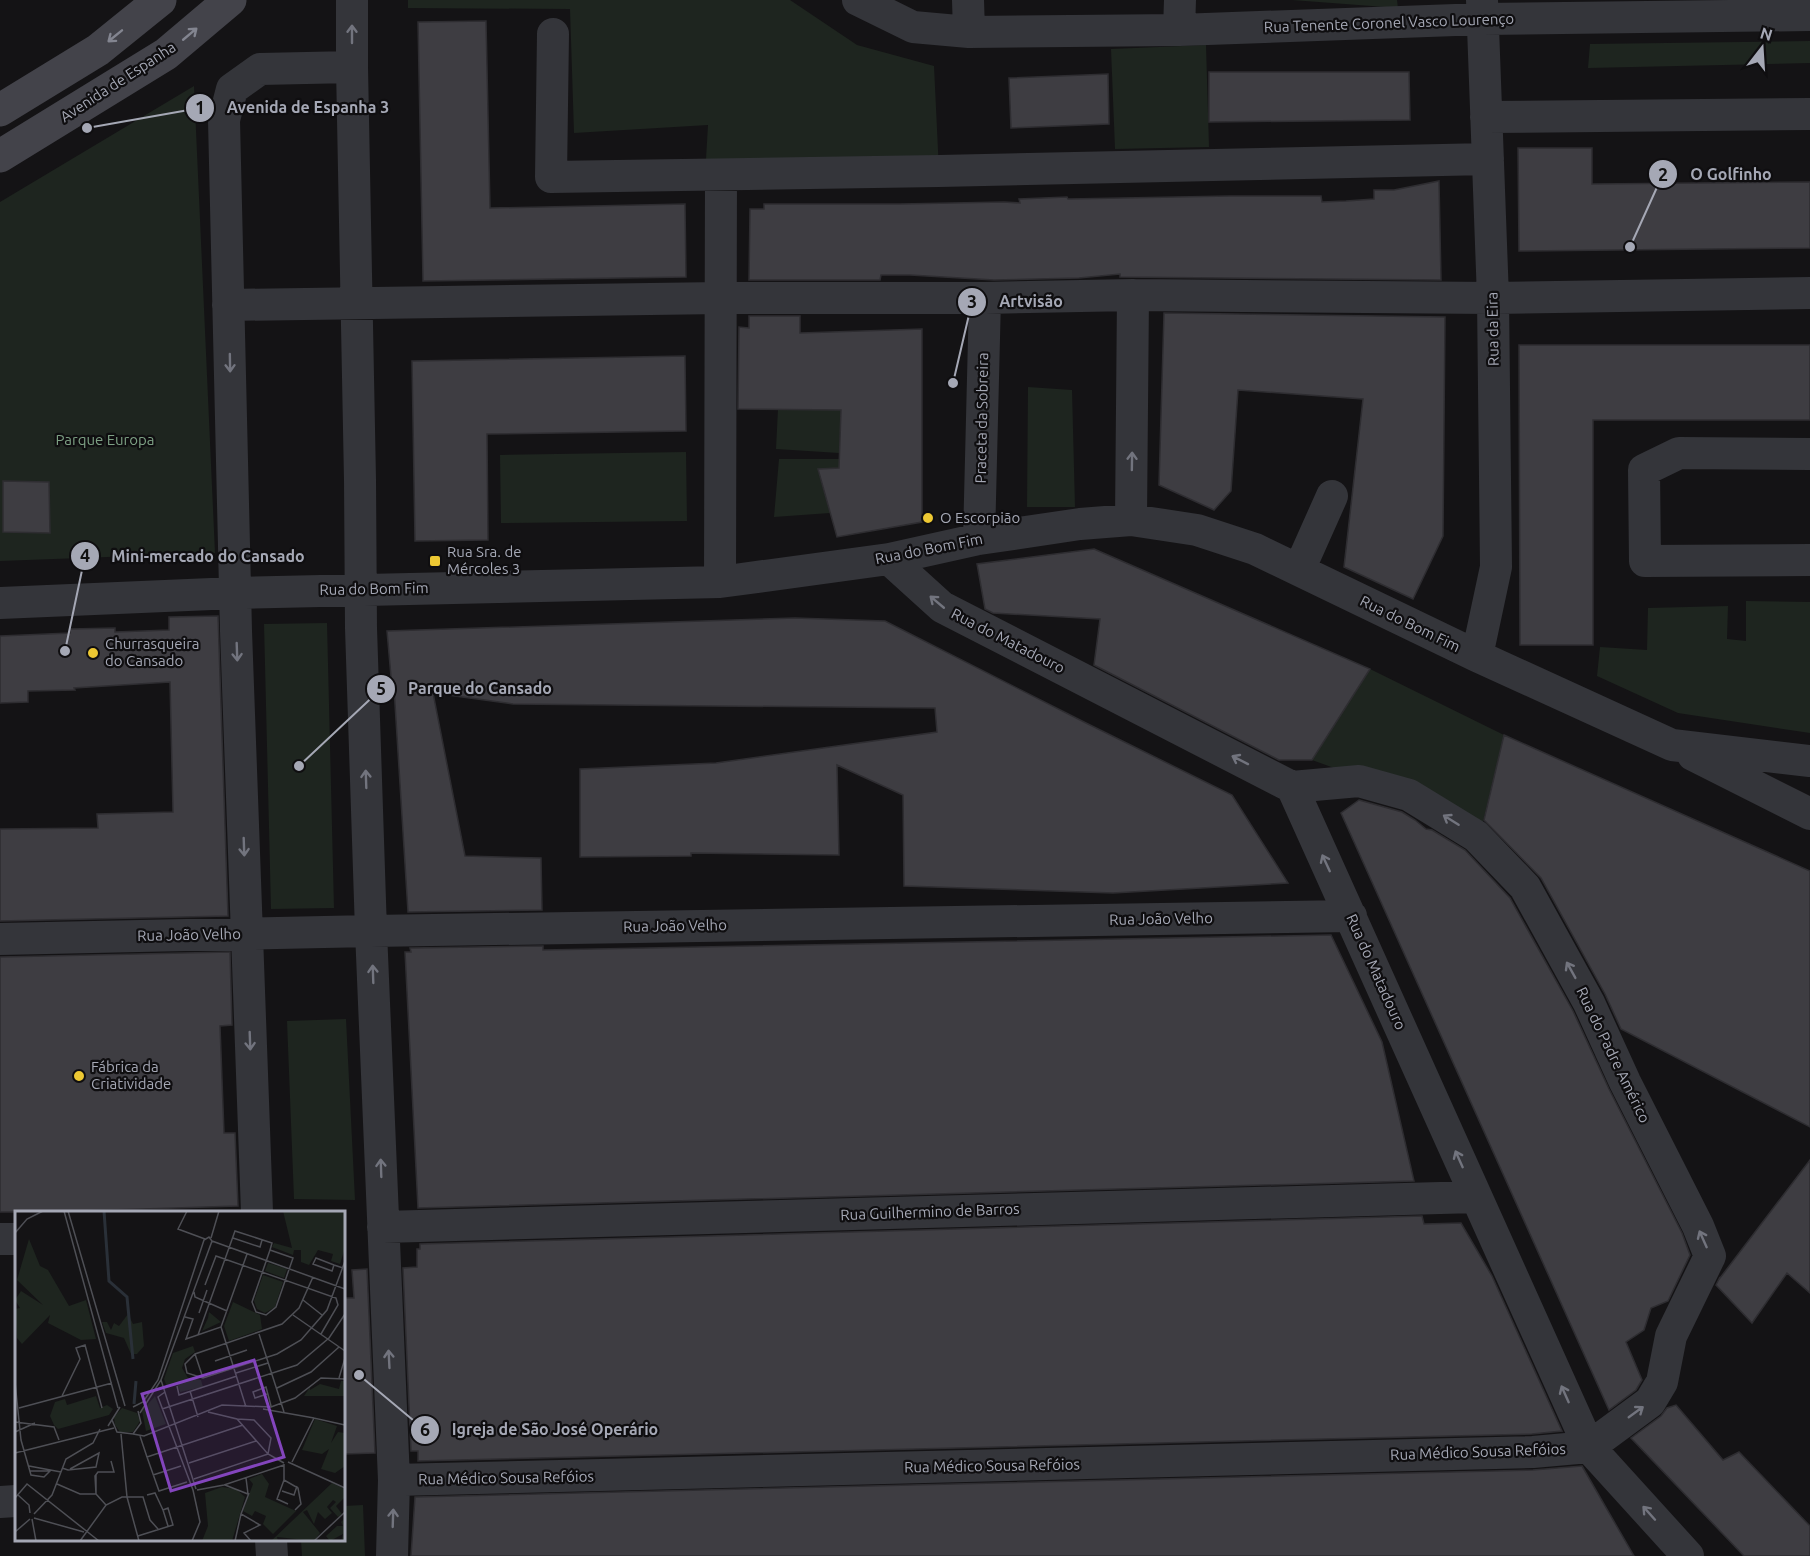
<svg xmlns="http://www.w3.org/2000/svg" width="1810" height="1556" viewBox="0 0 1810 1556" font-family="Ubuntu,sans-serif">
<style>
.green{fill:#1e251f}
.building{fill:#3e3d42;stroke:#2e2d31;stroke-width:1.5}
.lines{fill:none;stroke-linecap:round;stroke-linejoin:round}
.minor{stroke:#34353a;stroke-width:32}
.secondary{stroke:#43434a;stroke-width:33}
.oneway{stroke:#838590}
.oneway2{stroke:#72747e}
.poi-dot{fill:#edc833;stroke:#0f0e10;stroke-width:2}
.labels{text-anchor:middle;stroke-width:4.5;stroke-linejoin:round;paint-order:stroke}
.street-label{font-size:15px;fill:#a5a8b5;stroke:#0f0e10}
.park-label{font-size:15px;fill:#7da084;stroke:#0f0e10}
.poi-label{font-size:15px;fill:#a5a8b5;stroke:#0f0e10;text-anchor:start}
.inset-river{fill:none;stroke:#2a3038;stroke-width:3}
.inset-road{fill:none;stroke:#4e4f55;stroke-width:1.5}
.view{fill:#8345bd;fill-opacity:0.15;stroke:#8345bd;stroke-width:3}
.inset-edge{fill:none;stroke:#a5a8b5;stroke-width:3}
.leader{fill:none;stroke:#a5a8b5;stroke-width:2}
.callout-dot{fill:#a5a8b5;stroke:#0f0e10;stroke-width:2}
.mark-label{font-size:18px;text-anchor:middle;font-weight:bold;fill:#111}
.callout-label{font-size:16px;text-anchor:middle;font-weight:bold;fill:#a5a8b5;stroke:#0f0e10;stroke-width:4.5;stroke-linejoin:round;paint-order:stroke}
</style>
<rect width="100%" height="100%" fill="#141315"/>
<path class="green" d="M408,0H790L857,45L934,66L939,171L706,159L708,125L574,133L570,9L408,8Z
M1292,0H1397L1398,8Z
M1810,41V63L1588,68L1590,44Z
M1206,45L1209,147L1115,149L1111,49Z
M194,86L215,553L0,561V202Z
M1028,387L1072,390L1075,507H1027Z
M778,409L841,410L839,453L776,449Z
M686,452L687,521L501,523L500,455Z
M779,459H839V468L818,470L830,513L774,517Z
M1746,601L1810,602V733L1678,713L1597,676L1600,647L1647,650L1648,608L1728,606L1727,639L1746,641Z
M327,623L334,908L271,909L264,624Z
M1370,669L1504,735L1483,822L1312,760Z
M346,1019L355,1200L294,1199L287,1021Z
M363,1505L365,1556H302L301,1540H344V1506Z"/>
<path class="building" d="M486,21L490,208L685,204L686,277L423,281L418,22Z
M1209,72H1409L1410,120L1209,122Z
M1108,74L1109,124L1011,128L1009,78Z
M1518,148H1592V184L1810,182V248L1519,251Z
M1439,181L1441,280L1120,277V274L1079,278L994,280L910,275H881L880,280H749L750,209H764V204H900L1004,202L1020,203L1019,199L1067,197L1068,199L1230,196H1321L1322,202L1346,201L1374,199V190H1394Z
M1164,313L1445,317L1443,536L1413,599L1344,567L1363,399L1238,390L1231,491L1214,510L1159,485Z
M749,316H800V333L922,329V522L837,537L818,469L839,468L841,410L738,409L739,327L749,328Z
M1519,345H1810V420H1593V645H1520Z
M685,356L686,431L487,434L488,540L415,541L412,361Z
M3,481L49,482L50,533L3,532Z
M1094,549L1370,669L1312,760H1279L1094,665L1100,619L993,613L985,609L977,564Z
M218,616L228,916L0,921V829L98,828L97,814L173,812L170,682L74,688L75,690L28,691V702L0,703V636L70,633V629L115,628V632L169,630V617Z
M795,618L885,621L1086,723L1232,795L1288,883L1113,893L904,886L903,795L837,765L839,855L691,853V856L580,857V769L716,763L937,732L935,708L513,704L433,693L465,856L541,858L542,910L408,912L394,688H392L387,631Z
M1504,735L1810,871V1127L1621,1029L1605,994L1541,878L1484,820Z
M1359,800L1402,812L1415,820L1426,829L1432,830L1465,850L1510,898L1573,1011L1609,1089L1682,1233L1690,1255L1668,1301L1651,1308L1644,1330L1626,1342L1642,1380L1636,1390L1609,1410L1341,813Z
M1331,935L1382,1042L1414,1181L418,1208L405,952H411L410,948L543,946V950Z
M230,952L232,1025L220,1026L224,1133H235L238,1206L48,1212H0V957Z
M1810,1160V1293L1787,1273L1752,1323L1716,1285L1720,1277V1278Z
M1422,1216L1424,1224L1461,1223L1492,1276L1562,1431L1532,1434L418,1461V1451H411L403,1268L417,1267V1249H420V1244Z
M367,1269L375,1453L344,1454V1298H354L352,1270Z
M1676,1405L1723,1460L1739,1452L1810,1526V1556H1744L1631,1438L1661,1416L1667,1408Z
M1582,1466L1634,1556H411L415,1497L1533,1470Z"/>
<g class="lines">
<path class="minor" d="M352,0V67L360,480L361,628L371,931L394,1480L392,1556
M858,0L913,27L969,32L1179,30L1483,19L1810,15
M968,0L969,32
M1179,30L1180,0
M553,34L551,177L939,171L1488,159
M1486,117L1810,114
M228,305L721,298H985L1133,295L1493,298L1810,293
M1810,454L1679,453L1644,470L1645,561L1810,560
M1131,520L1133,295
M979,539L985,298
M889,559L942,607L1292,787L1589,1447L1688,1556
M1299,570L1332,496
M720,582L721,175
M0,603L235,593L720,582L889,559L979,539L1080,524L1131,520L1197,530L1255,549L1477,656L1672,745L1810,761
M1477,656L1496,567L1493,298L1482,0
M1693,755L1810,814
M1292,787L1359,781L1409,795L1476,836L1525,887L1589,1003L1625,1082L1698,1226L1710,1256L1671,1336L1662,1382L1650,1402L1589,1447
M0,939L371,931L1351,916
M257,1212L236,631L224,120L232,89L260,69L352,67
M383,1227L1476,1197
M0,1239H16
M394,1480L1533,1452L1589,1447
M0,1502L16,1501
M271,1540L272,1556"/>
<path class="secondary" d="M0,110L98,50L160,0
M0,156L166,54L230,0"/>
</g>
<defs><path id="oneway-shaft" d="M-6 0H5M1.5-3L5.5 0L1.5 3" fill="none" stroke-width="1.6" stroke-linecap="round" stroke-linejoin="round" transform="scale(1.5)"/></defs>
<g class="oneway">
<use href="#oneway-shaft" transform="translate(190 34) rotate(-40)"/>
<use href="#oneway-shaft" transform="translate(115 36) rotate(141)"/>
</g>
<g class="oneway2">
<use href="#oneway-shaft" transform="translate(352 34) rotate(-90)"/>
<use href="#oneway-shaft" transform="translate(230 363) rotate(89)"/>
<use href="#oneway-shaft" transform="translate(1132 461) rotate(-89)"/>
<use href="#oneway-shaft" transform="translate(937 602) rotate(-140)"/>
<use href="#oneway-shaft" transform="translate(237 652) rotate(88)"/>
<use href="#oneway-shaft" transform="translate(1240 760) rotate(-153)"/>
<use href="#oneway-shaft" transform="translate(366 779) rotate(-92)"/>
<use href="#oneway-shaft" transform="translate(1451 820) rotate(-148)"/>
<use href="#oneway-shaft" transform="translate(244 847) rotate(88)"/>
<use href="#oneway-shaft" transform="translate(1326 863) rotate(-115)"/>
<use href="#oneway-shaft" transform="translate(1571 970) rotate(-119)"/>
<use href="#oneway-shaft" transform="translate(373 974) rotate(-92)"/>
<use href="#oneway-shaft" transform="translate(250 1041) rotate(88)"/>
<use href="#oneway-shaft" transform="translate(1459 1159) rotate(-114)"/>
<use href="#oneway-shaft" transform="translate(381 1168) rotate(-92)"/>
<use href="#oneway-shaft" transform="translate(1703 1239) rotate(-114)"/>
<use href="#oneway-shaft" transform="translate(389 1359) rotate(-93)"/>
<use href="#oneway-shaft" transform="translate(1565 1394) rotate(-114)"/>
<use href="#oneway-shaft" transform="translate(1636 1412) rotate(-36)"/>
<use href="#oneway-shaft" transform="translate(1649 1513) rotate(-132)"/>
<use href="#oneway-shaft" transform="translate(393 1518) rotate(-88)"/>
</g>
<g class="poi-dot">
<circle cx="928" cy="518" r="6"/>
<rect x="429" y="555" width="12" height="12" rx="3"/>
<circle cx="93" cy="653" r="6"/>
<circle cx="79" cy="1076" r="6"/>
</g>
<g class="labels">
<g class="street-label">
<text transform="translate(1389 23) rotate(-2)" y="5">Rua Tenente Coronel Vasco Lourenço</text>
<text transform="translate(118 82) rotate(-33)" y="5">Avenida de Espanha</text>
<text transform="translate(1493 329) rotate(-91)" y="5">Rua da Eira</text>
<text transform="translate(982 418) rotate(-89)" y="5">Praceta da Sobreira</text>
<text transform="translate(929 549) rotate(-11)" y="5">Rua do Bom Fim</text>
<text transform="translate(374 589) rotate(-1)" y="5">Rua do Bom Fim</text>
<text transform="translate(1410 624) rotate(26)" y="5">Rua do Bom Fim</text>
<text transform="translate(1008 641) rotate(27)" y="5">Rua do Matadouro</text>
<text transform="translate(1161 919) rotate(-1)" y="5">Rua João Velho</text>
<text transform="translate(675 926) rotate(-1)" y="5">Rua João Velho</text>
<text transform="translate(189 935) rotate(-1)" y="5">Rua João Velho</text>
<text transform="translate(1376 972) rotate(66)" y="5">Rua do Matadouro</text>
<text transform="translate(1613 1055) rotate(64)" y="5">Rua do Padre Américo</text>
<text transform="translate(930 1212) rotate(-2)" y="5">Rua Guilhermino de Barros</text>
<text transform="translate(1478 1452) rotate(-2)" y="5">Rua Médico Sousa Refóios</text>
<text transform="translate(992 1466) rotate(-1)" y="5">Rua Médico Sousa Refóios</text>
<text transform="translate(506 1478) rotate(-1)" y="5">Rua Médico Sousa Refóios</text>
</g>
<g class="park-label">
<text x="105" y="445">Parque Europa</text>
</g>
<g class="poi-label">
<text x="940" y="523">O Escorpião</text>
<text x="447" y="557">Rua Sra. de<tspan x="447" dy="17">Mércoles 3</tspan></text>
<text x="105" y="649">Churrasqueira<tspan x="105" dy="17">do Cansado</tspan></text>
<text x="91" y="1072">Fábrica da<tspan x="91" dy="17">Criatividade</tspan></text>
</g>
</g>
<g transform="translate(15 1211)">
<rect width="330" height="330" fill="#141315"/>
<path d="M268,0H330V37L325,53L316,50L318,43L303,39L294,54L286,51V39H279L278,44L257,36L259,32L277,37ZM14,28L25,55L33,59L54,95L71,89L81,128L66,129L33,112L35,104L7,133L2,127L0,98L5,97L0,89L6,80L28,94L2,69ZM253,52L272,58L269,67L250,60ZM248,64L268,71L260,96L250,102L242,98L239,90ZM218,91L245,104L247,118L214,130L209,115ZM194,101L206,111L187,120L193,107ZM113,103L118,113L127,111L129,135L122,143H116L109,127L91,122L87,111H92L96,119L99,112L104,115ZM178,135L180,141L170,148L167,157L173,167L186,169L188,176L165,181L162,173L152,176L149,168L158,142ZM326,170H330V185H289L295,176V179L305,173L324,178ZM81,185L85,197L92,194L98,198L94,204L43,218L39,214L35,205L40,191L50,188L52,194ZM140,185L151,213L131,220L127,200ZM107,197L122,202L125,210L118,221H105L100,214L99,206ZM300,208L322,215L316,232L323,221L330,222V255L320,262L306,258L314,238L307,243L287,239ZM247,263L254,273L250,286L281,300L258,323L248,313L251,305L240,300L237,305L228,300L238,273L234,268ZM317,272L330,278V286L321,295L327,303L323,306L315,297L321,291L318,289L312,296L317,302L310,308L303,301L299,313L292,299L288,301L305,322L299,330L262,326L263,330H256ZM207,276L221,278L230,286L217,330H187L193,315L190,282ZM330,307V329L326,330L328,323L315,330L311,325L322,315H328L326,311Z" fill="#1e251f"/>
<path class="inset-river" d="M89,0L94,70L112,86L118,148M119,193L121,170"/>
<path class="inset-road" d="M49,0L103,197M53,0L110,195M172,0L163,18L190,28M0,22L12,8L28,0M196,27L204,0M218,27L245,36L247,29M197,30L330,78M255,39L278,47L261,96L251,104L241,101L237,91ZM319,54L317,60L298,53L301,47L319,54L328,57M298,66L284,97L267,113L180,143L170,153L172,162L188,167L262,143L286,129L312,99L330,50M190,74L201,45L321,87L323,94L306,123M179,81L180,86L212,100M288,89L307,104M184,102L192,79M278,104L330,140M170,106L178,108L171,128L206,116L232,43M206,116L231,196M244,123L269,201M183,124L220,20L257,32L255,39M180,143L188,167M200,150L232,139M221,162L253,152M324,167L330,147M146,169L181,278M0,171L6,229L16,264L29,266L35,260H15M162,175L164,184L222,165M262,177L296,161L324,136M175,180L183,206M150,181L143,186L178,279M252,183L240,187L238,181L251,176L256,195M47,185L65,148L61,137L70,134L87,197M118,196L128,191L143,169L189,29L194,26L197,30L146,169L125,202M4,197L97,172M147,198L282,154L314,127L330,103M248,198L299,207M193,201L222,208L253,243L269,252M222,208L239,209L256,227L253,243M97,209L102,221L118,223L126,212L123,200M0,211L39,216L44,229M93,215L105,196M0,221L20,212M106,223L112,286L124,330M118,223L129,225L207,194L256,196L280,187L306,167L330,168M125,225L132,246M0,242L99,217M273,251L330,277M277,251L299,207L330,214M174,252L241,230M269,253V269L283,277L286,293L280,299M14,255L46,261M47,257L53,259L81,256L84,242L55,258M81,264V283L80,265L83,261H99L96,250M138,264L166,255M179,268L253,243M269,269L262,288L273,293M172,271L144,280L132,246L228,214M42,273L65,283H81L91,294M210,274L233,283L231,267M182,279L209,274L269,254M267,280L279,284L282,275M234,282L226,303L245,314L229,322L236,330M3,284L14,294L15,302M132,284L140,282L148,299M0,287L12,273L84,330M19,303L37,284L51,248L78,232L85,218M19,307L69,321M17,308L21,330M0,321L15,308M123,325L126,324L158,314L153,297L148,299L153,315M65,330L91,294L107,286H128L135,309L143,318M177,330L185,311L178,279M220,330L226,303M299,330L330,301"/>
<path class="view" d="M239,149L269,246L156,280L127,183Z"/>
<rect width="330" height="330" class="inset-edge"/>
</g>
<path class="leader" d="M87 128L200 108M1630 247L1663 174M953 383L972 302M65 651L85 556M299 766L381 689M359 1375L425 1430"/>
<g class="callout-dot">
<circle cx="87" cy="128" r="6"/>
<circle cx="1630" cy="247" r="6"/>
<circle cx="953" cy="383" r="6"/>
<circle cx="65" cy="651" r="6"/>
<circle cx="299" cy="766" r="6"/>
<circle cx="359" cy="1375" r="6"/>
<circle cx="200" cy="108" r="15"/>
<circle cx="1663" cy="174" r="15"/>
<circle cx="972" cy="302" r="15"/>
<circle cx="85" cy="556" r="15"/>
<circle cx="381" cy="689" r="15"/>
<circle cx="425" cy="1430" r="15"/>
</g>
<g class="mark-label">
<text x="200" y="114">1</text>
<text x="1663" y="181">2</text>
<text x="972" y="308">3</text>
<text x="85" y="562">4</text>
<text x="381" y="695">5</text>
<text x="425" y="1436">6</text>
</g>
<g class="callout-label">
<text x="308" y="113">Avenida de Espanha 3</text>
<text x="1731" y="180">O Golfinho</text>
<text x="1031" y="307">Artvisão</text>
<text x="208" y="562">Mini-mercado do Cansado</text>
<text x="480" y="694">Parque do Cansado</text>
<text x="555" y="1435">Igreja de São José Operário</text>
</g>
<g transform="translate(1762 48) rotate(17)" stroke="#0f0e10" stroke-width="4.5" paint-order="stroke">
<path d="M0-4.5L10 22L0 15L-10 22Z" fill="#a5a8b5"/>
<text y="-9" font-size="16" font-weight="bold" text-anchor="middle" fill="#a5a8b5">N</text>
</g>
</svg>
